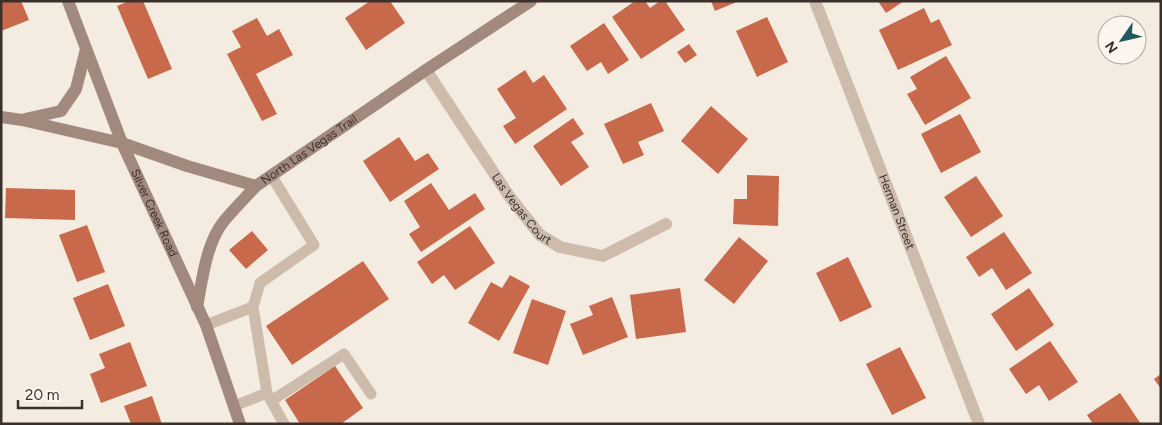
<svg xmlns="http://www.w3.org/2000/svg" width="1162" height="425" viewBox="0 0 1162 425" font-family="Figtree,sans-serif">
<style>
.building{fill:#c8694b}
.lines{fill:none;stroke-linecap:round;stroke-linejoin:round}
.lane{stroke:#cdbbac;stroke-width:11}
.street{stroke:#cdbbac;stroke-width:12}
.secondary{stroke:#a18a7d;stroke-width:12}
.labels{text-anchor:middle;stroke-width:4;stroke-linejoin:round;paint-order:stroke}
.street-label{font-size:12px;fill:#3b302b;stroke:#fbf5ee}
</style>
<rect width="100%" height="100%" fill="#f4ebe1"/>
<path class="building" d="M1,1H21L29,20L1,31Z
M129,1H143L172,69L148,79L117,6Z
M370,1H390L405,23L366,50L345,18Z
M635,1H645L650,8L660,1H665L685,30L641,59L612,17Z
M711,1H739L715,11Z
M878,1H904L886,13Z
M924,8L931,23L939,19L952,45L898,70L879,30Z
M767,17L788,62L757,77L736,31Z
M257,18L267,36L279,29L293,55L256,74L277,114L262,121L227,54L241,47L232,31Z
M604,23L629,60L608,74L601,62L587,71L570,46Z
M689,44L697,55L685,63L677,52Z
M946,56L971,98L925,125L907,94L917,89L910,77Z
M525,70L533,83L544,75L567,109L515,144L503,126L516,118L497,89Z
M651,103L664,131L638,142L644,155L623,164L604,124Z
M711,106L748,139L718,174L681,141Z
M960,114L981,152L941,173L921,134Z
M573,118L584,134L571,142L589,167L561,186L533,146Z
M399,137L415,161L428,153L439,169L390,202L363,161Z
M747,175L779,176L778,226L733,224L734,199H747Z
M976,176L1003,216L971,237L944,197Z
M431,183L449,210L475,193L485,209L421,252L409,234L420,227L404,201Z
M6,188L75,190V220L5,218Z
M87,225L105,272L77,282L59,235Z
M470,226L495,263L455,290L444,275L432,284L417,262Z
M252,231L268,250L246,269L229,250Z
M1004,232L1032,273L1006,290L992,268L979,277L966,257Z
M739,237L768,261L734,304L704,280Z
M848,257L872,307L840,322L816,273Z
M363,261L389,299L292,365L266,326Z
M510,275L530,286L499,341L468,323L491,282L502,288Z
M108,284L125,326L90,340L73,298Z
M680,288L686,332L636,339L630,295Z
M1029,288L1054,325L1016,351L991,314Z
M612,297L628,337L583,355L570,324L593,315L589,306Z
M532,299L566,311L548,365L513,353Z
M1050,341L1078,382L1049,401L1039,385L1026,394L1009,369Z
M130,342L147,386L101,403L90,374L105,368L99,354Z
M900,347L926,398L892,415L866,364Z
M335,366L363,408L341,424H300L285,400Z
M1161,374V389L1154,379Z
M1120,393L1141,424H1093L1087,415Z
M152,396L162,424H131L124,406Z"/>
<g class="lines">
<path class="lane" d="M253,307L260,283L314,245L271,175
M206,325L253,307L267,393
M271,401L344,354L371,394
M234,406L267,393L284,424"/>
<g class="street">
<path id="s1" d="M815,1L979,424"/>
<path id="s2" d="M426,70L509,196L540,235L560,247L603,256L666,224"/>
</g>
<g class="secondary">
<path id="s3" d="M68,1L122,143L206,325L240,424"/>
<path id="s4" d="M1,117L22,120L122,143L187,166L256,186L426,70L531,1"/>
<path d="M25,119L61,111L76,89L86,49"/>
<path d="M197,307C202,281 206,243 224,221C234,209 245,198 256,186"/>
</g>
</g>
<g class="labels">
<g class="street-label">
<text dy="4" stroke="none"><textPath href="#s4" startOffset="329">North Las Vegas Trail</textPath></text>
<text dy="4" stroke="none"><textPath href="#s2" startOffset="169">Las Vegas Court</textPath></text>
<text dy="4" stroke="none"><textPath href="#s1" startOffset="226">Herman Street</textPath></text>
<text dy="4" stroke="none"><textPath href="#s3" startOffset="229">Silver Creek Road</textPath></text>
</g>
</g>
<rect width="1162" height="425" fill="none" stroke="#3b302b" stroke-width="5"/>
<g transform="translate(1122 40) rotate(236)"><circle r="24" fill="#fbf5ee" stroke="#aea6a0"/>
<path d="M0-4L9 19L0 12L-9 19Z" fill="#1f5a5e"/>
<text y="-8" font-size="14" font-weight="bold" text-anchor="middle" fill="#3b302b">N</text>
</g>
<path d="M18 400v8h64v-8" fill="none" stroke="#3b302b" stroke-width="2.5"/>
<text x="25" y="400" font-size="15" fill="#3b302b" stroke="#fbf5ee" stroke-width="4" paint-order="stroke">20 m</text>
</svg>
